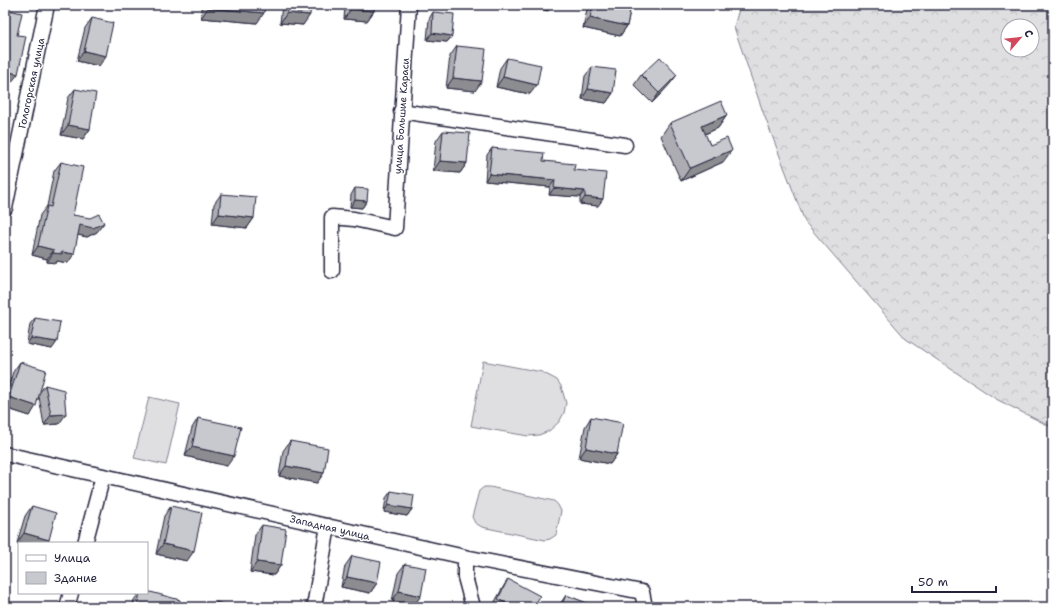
<svg xmlns="http://www.w3.org/2000/svg" width="1058" height="612" viewBox="0 0 1058 612" font-family="'Shantell Sans',sans-serif">
<style>
.grass{fill:#dfdfe2;stroke:#80808e}
.forest{fill:url(#forest-crowns);stroke:#80808e;fill-rule:evenodd}
.lines{fill:none;stroke-linecap:round;stroke-linejoin:round}
.minor-casing{stroke:#22223b;stroke-width:17}
.minor{stroke:#fff;stroke-width:14}
.wall{fill:#acacb2;stroke:#22223b}
.shaded-wall{fill:#8c8c91;stroke:#22223b}
.building{fill:#c8c8cf;stroke:#22223b}
.labels{text-anchor:middle;stroke-width:3;stroke-linejoin:round;paint-order:stroke}
.street-label{font-size:10px;fill:#22223b;stroke:#fff}
</style>
<defs>
<pattern id="forest-crowns" width="20" height="18" patternUnits="userSpaceOnUse"><rect width="20" height="18" fill="#dfdfe2"/><path d="M2 6a3 3 0 1 1 6 0M12 15a3 3 0 1 1 6 0" fill="none" stroke="#bfbfc3"/></pattern>
</defs>
<rect width="100%" height="100%" fill="#fff"/>
<filter id="ink" filterUnits="userSpaceOnUse"><feTurbulence type="fractalNoise" baseFrequency=".025" numOctaves="2"/><feDisplacementMap in="SourceGraphic" scale="8" xChannelSelector="R" yChannelSelector="G"/><feConvolveMatrix kernelMatrix="1 2 1 2 8 2 1 2 1" color-interpolation-filters="sRGB"/></filter>
<g filter="url(#ink)">
<path class="grass" d="M483,361L542,372L557,380L561,386L566,403L564,413L559,422L549,431L539,435L528,436L471,426Z
M149,397L180,404L166,465L134,458Z
M484,487H490L554,501L558,505L561,511L556,535L550,539L545,540L482,527L475,523L472,517L479,491Z"/>
<path class="forest" d="M740,5H1053V428L996,399L906,339L805,222L763,112L734,27ZM1008,26H1032V50H1008Z"/>
<g class="lines">
<g class="minor-casing">
<path id="minor" d="M401,111L625,145
M5,208L47,5
M332,271V217L354,219L395,228L409,5
M5,454L465,557L642,592L645,607
M85,543L103,476
M465,557V577L473,607
M67,607L71,593
M314,607L328,526"/>
</g>
<use href="#minor" class="minor"/>
</g>
<path class="wall" d="M202,5H265L257,23L201,18Z
M282,5H311L303,25L280,23Z
M345,5H374V11L367,21L344,19Z
M588,5H631L627,26L620,36L583,28Z
M433,12L452,36L447,42L427,40L429,19Z
M92,18L99,66L77,61L85,28Z
M457,46L475,91L446,88L450,56Z
M507,58L530,94L496,87L500,68Z
M592,67L613,93L606,103L582,99L585,76Z
M641,75L670,84L652,103L634,85Z
M75,89L90,129L83,139L61,135L68,98Z
M727,115L718,128L705,134L710,145L723,162L681,181L661,136L670,123Z
M443,131L467,163L460,173L433,171L436,141Z
M492,148L543,161L574,170L598,206L580,204V197L549,195L550,187L485,181L487,155Z
M61,162L73,215L97,232L87,237L78,235L68,263L57,261L56,263L47,262V259L32,255L40,215L47,206L54,171Z
M355,188L367,201L362,208L350,207L351,195Z
M221,194L254,218L247,228L212,224L214,204Z
M35,318L52,349L27,344L30,324Z
M20,362L40,392L45,385L59,424L44,425L39,397L30,416L5,408V397L13,372Z
M591,417L617,454L610,464L579,458L585,427Z
M198,418L227,466L185,456L192,428Z
M290,441L317,483L279,476L283,451Z
M391,491L412,509L407,516L384,512L386,498Z
M32,506L49,540L47,543H19V544L17,543L25,516Z
M171,506L187,561L156,554L164,516Z
M262,525L281,565L274,575L250,572L255,535Z
M352,556L377,583L370,593L341,587L345,566Z
M405,564L414,605L392,601L398,573Z
M508,579L534,607H492L502,589Z
M139,593H147L179,607H132L134,600Z
M566,595L597,607H558Z"/>
<path class="shaded-wall" d="M521,5H553L548,11Z
M208,8L264,13L257,23L201,18Z
M351,9L374,11L367,21L344,19Z
M287,13L310,15L303,25L280,23Z
M590,18L627,26L620,36L583,28Z
M432,33L452,36L447,42L427,40Z
M84,51L106,56L99,66L77,61Z
M5,71L18,74L11,83L5,82Z
M677,75L670,84L652,103L659,93Z
M503,77L537,85L530,94L496,87Z
M453,78L482,81L475,91L446,88Z
M588,89L613,93L606,103L582,99Z
M727,115L718,128L693,139L702,126Z
M68,125L90,129L83,139L61,135Z
M732,150L723,162L681,181L690,168Z
M440,161L467,163L460,173L433,171Z
M489,174L555,180L550,187L485,181Z
M554,188L585,191L580,197L549,195Z
M585,197L603,199L598,206L580,204Z
M355,200L367,201L362,208L350,207Z
M219,214L254,218L247,228L212,224Z
M104,223L97,232L87,237L73,234L80,225Z
M38,246L54,250L47,259L32,255Z
M62,252L74,254L68,263L57,261L56,263L47,262L53,253Z
M31,338L57,342L52,349L27,344Z
M9,397L36,406L30,416L5,408V403Z
M66,414L59,424L44,425L51,415Z
M192,447L234,456L227,466L185,456Z
M586,448L617,454L610,464L579,458Z
M286,466L324,473L317,483L279,476Z
M388,505L412,509L407,516L384,512Z
M24,533L49,540L47,543H19V544L17,543Z
M163,544L194,551L187,561L156,554Z
M257,562L281,565L274,575L250,572Z
M347,577L377,583L370,593L341,587Z
M399,591L421,596L414,605L392,601Z"/>
<path class="building" d="M208,5H265L264,13L208,8Z
M288,5H311L310,15L287,13Z
M351,5H374V11L351,9Z
M593,5H631L627,26L590,18Z
M5,9L22,13L17,35L26,36L18,74L5,71Z
M433,12L454,14L452,36L432,33Z
M92,18L113,23L106,56L84,51Z
M457,46L486,49L482,81L453,78Z
M660,57L677,75L659,93L641,75Z
M507,58L541,65L537,85L503,77Z
M592,67L616,70L613,93L588,89Z
M75,89L96,93L90,129L68,125Z
M721,101L727,115L702,126L710,145L727,138L732,150L690,168L670,123Z
M443,131L470,133L467,163L440,161Z
M492,148L544,153L543,161L575,164L574,170L606,173L603,199L585,197V191L554,188L555,180L489,174Z
M61,162L83,167L73,215L90,218L99,214L104,223L93,228L80,225L74,254L62,252V254L53,253L54,250L38,246L47,206L51,207Z
M355,188L368,189L367,201L355,200Z
M221,194L256,197L254,218L219,214Z
M35,318L60,322L57,342L31,338Z
M20,362L46,370L36,406L9,397Z
M45,385L64,390L66,414L51,415Z
M591,417L623,423L617,454L586,448Z
M198,418L241,427L234,456L192,447Z
M290,441L328,448L324,473L286,466Z
M391,491L414,495L412,509L388,505Z
M32,506L56,513L49,540L24,533Z
M171,506L202,513L194,551L163,544Z
M262,525L286,529L281,565L257,562Z
M352,556L381,562L377,583L347,577Z
M405,564L426,568L421,596L399,591Z
M508,579L540,596L534,607H513L498,599Z
M147,591L180,600L179,607H137L140,593H147Z
M566,595L597,607H561Z
M216,602L234,607H215Z
M455,605L456,607H443Z"/>
</g>
<g class="labels">
<g class="street-label">
<text transform="translate(31 83) rotate(-78)" y="4">Гологорская улица</text>
<text transform="translate(401 116) rotate(-86)" y="4">улица Большие Караси</text>
<text transform="translate(330 527) rotate(13)" y="4">Западная улица</text>
</g>
</g>
<rect width="1058" height="612" fill="none" stroke="#fff" stroke-width="20"/>
<rect x="10" y="10" width="1038" height="592" fill="none" stroke="#22223b" stroke-width="1.5" filter="url(#ink)"/>
<rect x="18" y="542" width="130" height="52" fill="#ffffff" stroke="#a7a7b1"/>
<rect x="26" y="555" width="20" height="6" fill="#ffffff" stroke="#a7a7b1"/>
<text x="54" y="562" font-size="12" fill="#22223b">Улица</text>
<rect x="26" y="572" width="20" height="12" fill="#c8c8cf" stroke="#a7a7b1"/>
<text x="54" y="582" font-size="12" fill="#22223b">Здание</text>
<g transform="translate(1020 38) rotate(62)"><circle r="19" fill="#ffffff" stroke="#a7a7b1"/>
<path d="M0-3L7 15L0 10L-7 15Z" fill="#d1495b"/>
<text y="-6" font-size="11" font-weight="bold" text-anchor="middle" fill="#22223b">С</text>
</g>
<path d="M912 586v6h84v-6" fill="none" stroke="#22223b" stroke-width="2"/>
<text x="918" y="586" font-size="12" fill="#22223b" stroke="#ffffff" stroke-width="3" paint-order="stroke">50 m</text>
</svg>
